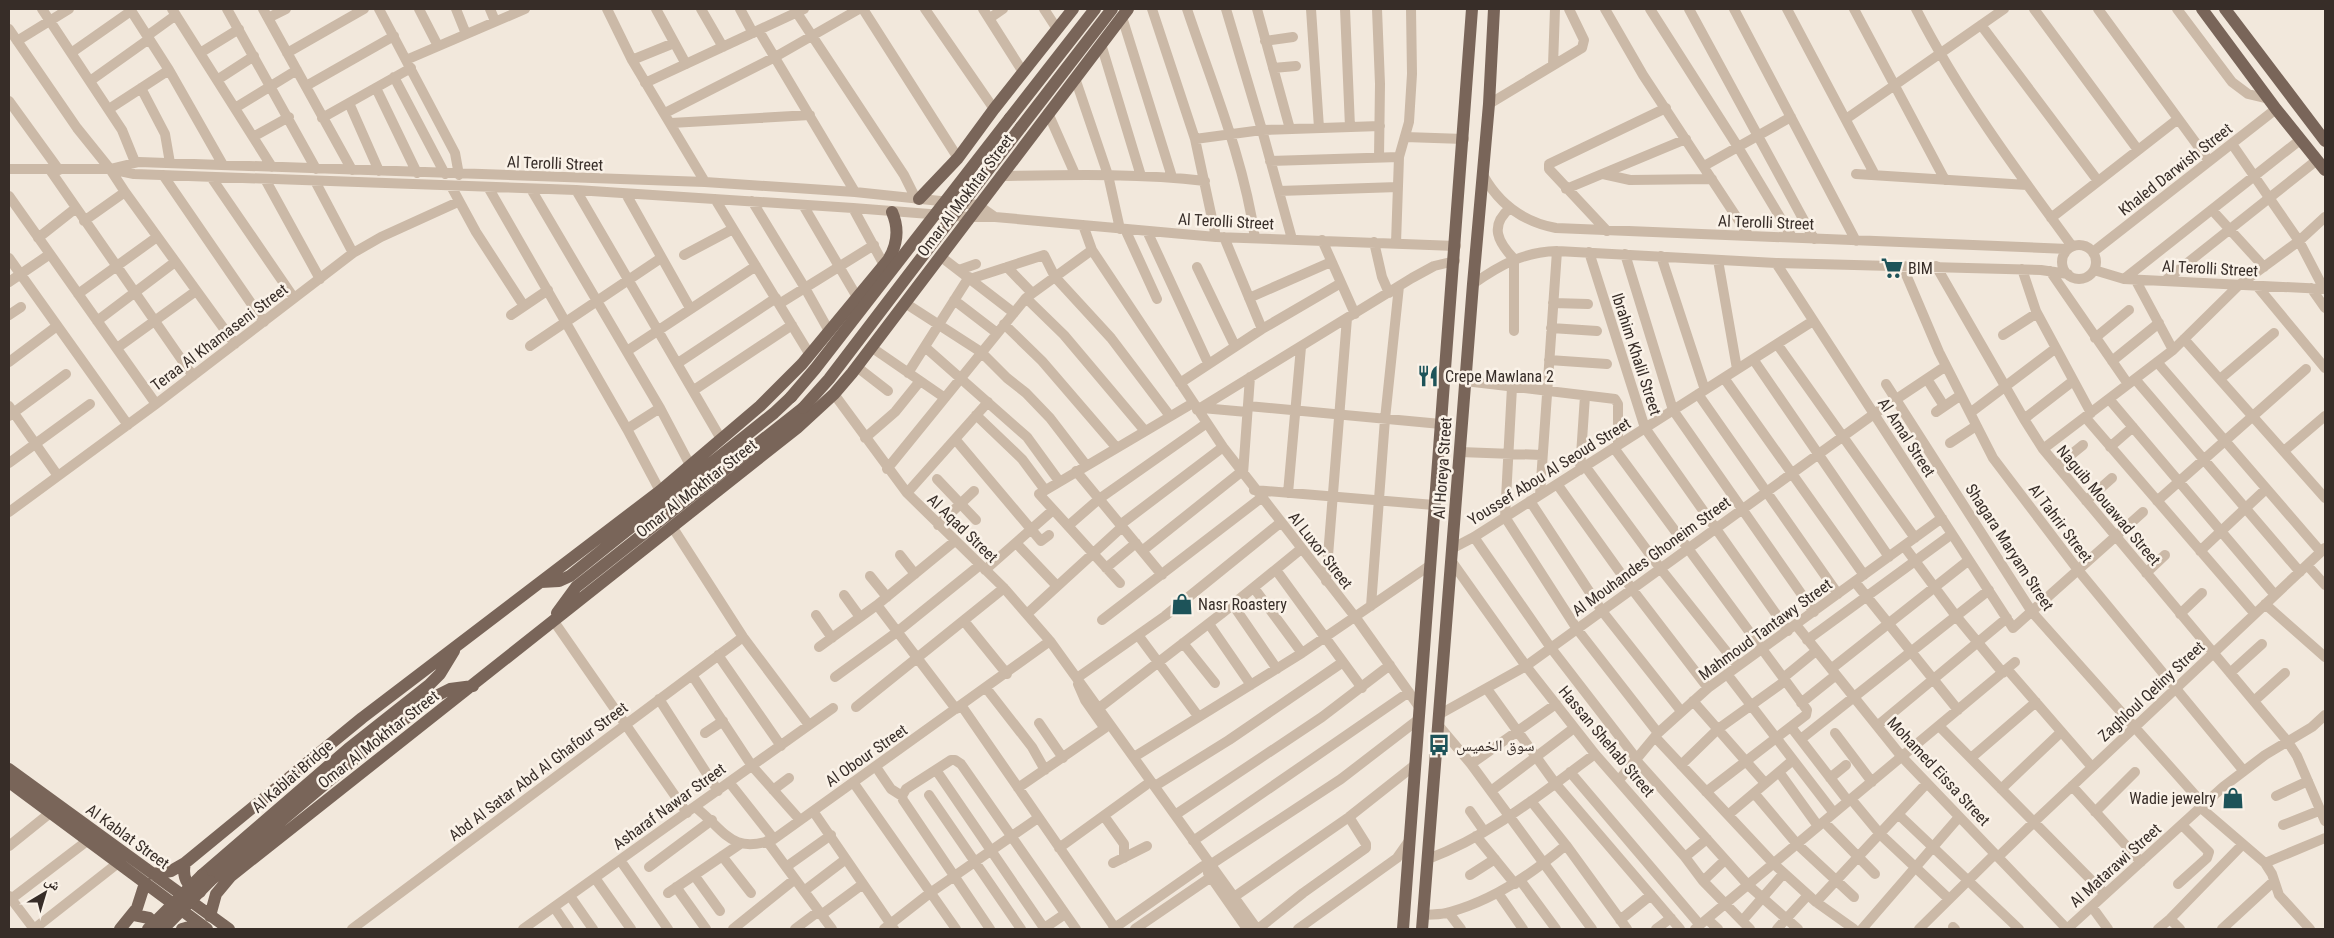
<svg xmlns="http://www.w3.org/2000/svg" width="2334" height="938" viewBox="0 0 2334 938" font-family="'Roboto Condensed','Noto Naskh Arabic',sans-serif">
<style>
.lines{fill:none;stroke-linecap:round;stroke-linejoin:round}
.minor{stroke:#cbb9a7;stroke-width:10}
.major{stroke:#796559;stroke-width:12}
.major-bridge{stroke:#796559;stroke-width:12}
.labels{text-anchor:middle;stroke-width:5;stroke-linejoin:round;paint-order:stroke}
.street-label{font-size:16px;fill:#372d28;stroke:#faf2e8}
.poi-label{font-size:16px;fill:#372d28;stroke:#faf2e8;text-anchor:start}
</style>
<rect width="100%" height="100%" fill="#f2e8dc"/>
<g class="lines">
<path class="minor" d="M42,9L122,130L135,162
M130,9L169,70L223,165
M172,9L272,167
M227,9L316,169
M263,9L352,170
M379,9L455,153L459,175
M419,9L438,46
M456,9L466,34
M490,9L495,21
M607,9L632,60L705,182
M656,9L686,64
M701,9L723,47
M740,9L753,33
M863,9L958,158
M925,9L994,109
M983,9L1023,72
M1044,9L1057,29
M1152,9L1195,139L1216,237
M1187,9C1212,84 1244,159 1255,238
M1226,9L1262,130L1292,239
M1257,9L1290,129
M1311,9L1319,128
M1345,9L1350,127
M1377,9L1380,84L1379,157
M1605,9L1643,75L1749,236
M1650,9L1738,147L1792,237
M1689,9L1814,239
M1734,9L1856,241
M1787,9L1875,175
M1854,9L1945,180
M1916,9C1959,93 2016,170 2072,246
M2034,9L2138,150
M2098,9L2209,161
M2177,9L2232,82L2248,94L2269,99
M797,13L904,175L916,199
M1122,17L1172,177
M268,18L286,9
M990,18L1003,9
M1981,25L2098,181
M9,29L77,128L110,169L125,192L235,344
M759,31L855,192
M147,36L176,15
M17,41L69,9
M1265,41L1293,37
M1101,44L1141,176
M71,53L131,11
M200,53L239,29
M287,53L364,9
M406,60L525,9
M632,60L674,43
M1553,65L1555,9
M1273,68L1296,66
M394,77L445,174
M1075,78L1108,175L1120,229
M217,80L254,56
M90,81L149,39
M645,83L804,9
M306,86L394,36
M141,88L165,134L170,163
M376,88L417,173
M9,101L59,170
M349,103L379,171
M1489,104L1582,48L1584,40L1569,9
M235,108L297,70
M109,109L169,70
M665,113L775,57L859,9
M1048,113L1075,174
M322,118L411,68
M1846,119L2004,9
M671,123L810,115
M253,137L289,117
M1405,137L1464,139
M1195,139L1262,130L1380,126
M2232,144L2299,241L2324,289
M1270,161L1399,157
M1704,166L1791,117
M9,169H110L139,162L705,182L855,192L978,205L995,217
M110,169L134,174L576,190L853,208L968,217H995L1216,237L1456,246
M50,170L193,376
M1603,174L1630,180L1712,179
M1856,174L2027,185
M163,175L264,322
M1483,175C1499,204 1524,222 1556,228L2068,249
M1000,176C1068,175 1137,173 1205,181
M211,177L294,298
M265,179L320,279
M315,181L353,253
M451,186L476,232L524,306
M488,187L627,429L660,491
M531,189L660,408L690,465
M1566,189L1686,139
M576,190L721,439
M1279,191L1398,187
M626,194L690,308
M9,196L156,404
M715,199L810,355
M752,201L805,288L829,331
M803,205L857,297
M853,208L884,265
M1510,208C1489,226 1498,242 1514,259V331
M2212,210L2264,267
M2051,218L2178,119
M84,221L125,192
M1083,225L1092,250L1223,447L1356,618L1420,708
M1125,229L1157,299
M1147,231L1208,363
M1607,231L1549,169V164L1666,108
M1224,237L1262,329
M38,238L76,208
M1322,240L1355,314
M1374,242L1382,277L1389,293
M1396,243L1399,157L1409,122L1412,74L1411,9
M2062 262a17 17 0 1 1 34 0a17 17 0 1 1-34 0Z
M1589,252L1645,428L1788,631
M2093,252L2276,109
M1625,254L1673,410L1814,612
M684,255L733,229
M940,256L1014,313
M1661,256L1705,390
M9,258L128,425
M1718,260L1737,369
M1776,263L2013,628L2143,512
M1902,265L1939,352L1993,458L2078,570L2243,770
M1936,266L2024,419L2043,449L2288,742L2297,756L2325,821
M1007,267L1032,293
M1197,267L1235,346
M2022,269L2036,311L2091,413
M959,270L976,264
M2094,270L2124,279L2325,289
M2050,271L2128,384
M970,279L1044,255L1055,277L1111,338L1170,416
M2124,279L2300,140
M2135,279L2173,350
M2166,280L2317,160
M9,282L50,254
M1473,284C1500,265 1523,252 1557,251L1776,263L2041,270L2068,274
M2257,286L2325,368
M2311,288L2325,308
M78,294L157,237
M1026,298L1064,335L1145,431
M1249,298L1331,262
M954,300L997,333
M905,303L981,352L1007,378L1026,393L1050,418L1086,465
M1553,303L1588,304
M779,304L874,245
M9,315L21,307
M511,315L548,290
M97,321L175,262
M1004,324L1042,361L1116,447
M1551,328L1597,331
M2003,335L2037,313
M2095,338L2129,310
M2184,339L2325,498
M1777,344L1915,538
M530,346L661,258
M871,347L945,398
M925,347L1027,437L1059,481
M117,348L196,291
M627,351L756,266
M1753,359L1889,557
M1549,360L1607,364
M2112,361L2159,323
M9,362L57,326
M2157,362L2321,552
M678,363L776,298
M857,367L888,391
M908,373L969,277
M1724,378L1864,575
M1927,379L1944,406
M2135,379L2300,572
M2220,379L2274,333
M1465,381L1615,399L1618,404V445
M1180,383L1262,329L1341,283
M1886,384L2032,612L2204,805
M1512,387L1505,517L1577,629L1658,733
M694,390L792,325
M834,394L907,493L1004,588L1050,641L1257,929
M1698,394L1838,594
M2109,399L2275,595
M9,406L58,476
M1248,406L1441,424
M1202,408L1247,412
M1197,410L1412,278L1434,266L1455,261
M1936,412L1961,395
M1970,413L2056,348
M976,415L1022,459L1045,490
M9,416L66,374
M2085,417L2255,614
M2024,419L2073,381
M627,429L660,408
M865,438L895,412L920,381
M955,439L1041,541L1049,535
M1950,443L1976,426
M2110,447L2133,427
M1614,448L1807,710L1806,715L1706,792
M2043,449L2173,350L2239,285L2299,241L2325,217
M2284,451L2325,416
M1460,452L1542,455
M9,463L90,404
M1585,466L1660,568L1738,666
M2057,466L2083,445
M887,469L1026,298L1092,250
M1580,470L1585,396
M1076,471L1162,575
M1243,474L1250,377
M937,479L976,520
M1557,484L1632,589L1708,688
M1254,490L1434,505
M907,493L988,402
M1288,493L1301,347
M1540,495L1557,251
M1530,501L1602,611L1681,711
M2086,501L2112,478
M2157,501L2306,369
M9,512L156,404L353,253L381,237L458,202
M938,525L974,491
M1120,525L1223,447
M1068,526L1099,499L1207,423
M673,528L743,637L809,725
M1474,537L1551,648L1636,758
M1016,543L1057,586
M1904,546L1956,616L2003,673
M1453,548L1474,537L1813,321
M1142,551L1241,472
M2200,551L2266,489
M900,555L915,574
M1452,562L1526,666L1595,754L1685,857L1703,881L1750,929
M2307,565L2325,585
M1106,568L1136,543
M985,570L1053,510
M1276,570L1362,688
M2146,573L2165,555
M870,576L887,597
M1326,581L1347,318
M1855,582L1958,710
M1120,583L1039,494L1193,403
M1254,588L1302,653
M844,595L860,617
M2265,604L2325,657
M877,605L956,709
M1233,605L1277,669
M1371,606L1385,419L1399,286
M1028,613L1122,527
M2180,614L2202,593
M816,615L832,638
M553,620L687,813
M1102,620L1261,498
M964,621L1007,674
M1209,624L1251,685
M1796,625L1902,757L2067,929
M1138,635L1198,716
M1807,640L1952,534
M1183,643L1215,683
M819,647L877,605L955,541
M718,655L781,746
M1831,669L1969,560
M2007,669L2092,767
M2230,673L2262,644
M1727,674L1834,813
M692,675L752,766L800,820
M835,677L897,632L980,565
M1077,678L1165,616L1280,523
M1783,678L1816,651
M1078,684L1085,700L1104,727
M986,688L1032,747L1045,770
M1487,689L1555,783L1680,929
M659,699L718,791
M1693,701L1765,783
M2254,701L2285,673
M1801,703L1836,675
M961,705L1115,928
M856,707L1004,588
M1099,708L1221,614L1301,549
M1440,714L1526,666L1874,414L1946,366
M1039,723L1063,758
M1439,726L1471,764L1592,929
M1877,726L2007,618
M1939,726L2105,894
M1791,727L1848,801
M705,733L723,721
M1835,733L1872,782
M1655,737L1774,864L1816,902L1854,929
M1801,739L1989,590
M1134,757L1302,653L1429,566
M1971,758L2036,702
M1635,759L1748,885L1798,929
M1471,764L1556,704
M1681,765L1718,729L1785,681
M876,767L891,789L902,796
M936,770L1044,928
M1570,772L1700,925
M1779,772L1818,826
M1830,778L1846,765
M1619,780L1658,733L1708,688L1942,518
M729,782L774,839
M853,782L956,929
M1155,786L1229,740L1343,662
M2072,786L2141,862
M1018,788L1105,728
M2001,789L2061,732
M773,790L789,778
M1491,791L1574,728
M1754,793L1797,844L1854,897
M929,795L1021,929
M2276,796L2308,781
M1851,799L1880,834L1949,899
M1531,801L1566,845L1627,929
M695,807C724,829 731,856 774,839L1050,641
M2201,808L2265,863L2272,874L2279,895L2310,929
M813,811L894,929
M1470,811L1484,831
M2095,812L2135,772
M1898,814L2019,929
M1175,815L1322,717L1390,665
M1728,815L1793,760
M1104,816L1124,844V858
M1824,822L1875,874
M2283,825L2321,810
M1476,836L1515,884
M767,841L832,929
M1193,841L1409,692
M9,846L50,813
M1059,848L1146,785
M722,856L751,893
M1685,857L1707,839
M1998,857L2034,822L2325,548
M1428,859C1490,836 1542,793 1595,754
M620,860L668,929
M1113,863L1147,846
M2265,863L2325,838
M1210,865L1341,779L1419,719
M649,867L712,820
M786,867L831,835
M1208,873L1247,929
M694,875L720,911
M1470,875L1495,859
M595,878L631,929
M1520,880L1556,929
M1703,881L1725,860
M2178,884L2207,858L2209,852L2182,825
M676,887L706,929
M804,891L846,859
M668,893L740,844
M1498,893L1523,929
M9,896L34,929
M570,896L593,929
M1234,897L1349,817L1416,764
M11,899L87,841
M1816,902L1927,783
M554,907L569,929
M2092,907L2108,929
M1449,913L1461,929
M821,915L863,884
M1423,915C1432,914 1442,915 1450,912C1494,900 1532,874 1566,845
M1707,919L1718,929
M2170,919L2180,929
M1620,920L1651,895
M1742,921L1784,873
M1953,927L1955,929
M34,929L118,863
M352,929L743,637
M523,929L833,708
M733,929L795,879
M795,929L819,911
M884,929L930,893L1038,818
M990,929L903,800L902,796L906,789L951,760H955L961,764L1076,929
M1043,929L1065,914
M1113,929L1203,866
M1135,929L1211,877
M1258,929L1303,893L1366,848V844L1349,817
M1298,929L1397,858L1409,841
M1656,929L1671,918
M1695,929L2015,662
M1777,929L1808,895
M1862,929L1959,817
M1919,929L1995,854
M2067,929L2223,787L2265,755L2312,727L2325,715
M2158,929L2170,919L2243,844
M2222,929L2274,881"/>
<path class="major" d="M2202,9L2276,109L2325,170
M2225,9L2325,141
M1010,118L1095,9
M1021,127L1112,9
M919,199L958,158L994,109L1073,9
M541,582L559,581L570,576L774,413L791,397
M557,613L576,587L803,408
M9,769L229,929
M9,782L207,929
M185,863C182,877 186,886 200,892
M153,874L171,871L185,863L362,718L660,491L760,406L802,364L888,260C898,244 899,228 892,212
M202,875L348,749L429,685L440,674L454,651
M210,881L356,758L430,699L450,689L473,686
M134,915L149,918L160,929
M210,916L216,894L231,876L797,428L834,394L852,373L1128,9
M120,929L137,908L145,883
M182,929L200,924
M1403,929L1472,9
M1422,929L1473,284L1489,104L1494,9"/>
<path class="major-bridge" d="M791,397L815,369L1010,118
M803,408L829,379L1021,127
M148,929L202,875
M163,929L210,881"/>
</g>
<defs>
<g id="supermarket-bare" transform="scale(1.725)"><path d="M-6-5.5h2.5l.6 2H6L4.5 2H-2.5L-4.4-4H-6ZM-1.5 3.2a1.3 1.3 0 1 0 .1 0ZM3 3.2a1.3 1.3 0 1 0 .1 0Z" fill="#1d5359" stroke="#faf2e8" stroke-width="2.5" paint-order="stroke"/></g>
<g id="restaurant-bare" transform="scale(1.725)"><path d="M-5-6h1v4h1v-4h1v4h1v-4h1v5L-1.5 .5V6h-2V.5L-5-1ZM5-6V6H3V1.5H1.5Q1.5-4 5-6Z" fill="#1d5359" stroke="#faf2e8" stroke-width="2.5" paint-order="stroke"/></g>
<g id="shop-bare" transform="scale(1.725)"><path d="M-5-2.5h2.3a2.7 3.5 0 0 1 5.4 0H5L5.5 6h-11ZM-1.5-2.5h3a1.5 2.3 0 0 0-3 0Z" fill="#1d5359" stroke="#faf2e8" stroke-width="2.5" paint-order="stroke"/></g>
<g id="bus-bare" transform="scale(1.725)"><path d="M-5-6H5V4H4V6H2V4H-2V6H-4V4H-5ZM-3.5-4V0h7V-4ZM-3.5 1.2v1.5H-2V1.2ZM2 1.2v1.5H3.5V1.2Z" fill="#1d5359" stroke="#faf2e8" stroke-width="2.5" paint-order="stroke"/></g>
</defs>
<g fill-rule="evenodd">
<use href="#supermarket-bare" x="1892" y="268"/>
<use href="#restaurant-bare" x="1428" y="376"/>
<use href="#shop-bare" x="1182" y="604"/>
<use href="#bus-bare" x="1439" y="745"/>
<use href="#shop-bare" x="2233" y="798"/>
</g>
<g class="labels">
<g class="street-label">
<text transform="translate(555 163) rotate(2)" y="6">Al Terolli Street</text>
<text transform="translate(2175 169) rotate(-38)" y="6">Khaled Darwish Street</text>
<text transform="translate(965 195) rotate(-53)" y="6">Omar Al Mokhtar Street</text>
<text transform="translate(1226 221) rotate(3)" y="6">Al Terolli Street</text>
<text transform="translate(1766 222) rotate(2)" y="6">Al Terolli Street</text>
<text transform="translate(2210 268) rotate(3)" y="6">Al Terolli Street</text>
<text transform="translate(219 337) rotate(-37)" y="6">Teraa Al Khamaseni Street</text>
<text transform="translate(1637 354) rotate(72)" y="6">Ibrahim Khalil Street</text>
<text transform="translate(1907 437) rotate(57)" y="6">Al Amal Street</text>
<text transform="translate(1442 468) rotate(-86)" y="6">Al Horeya Street</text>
<text transform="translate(1549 471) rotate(-32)" y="6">Youssef Abou Al Seoud Street</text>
<text transform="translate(696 488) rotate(-38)" y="6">Omar Al Mokhtar Street</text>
<text transform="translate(2109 505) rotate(50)" y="6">Naguib Mouawad Street</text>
<text transform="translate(2061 523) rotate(53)" y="6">Al Tahrir Street</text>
<text transform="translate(963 528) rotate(44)" y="6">Al Aqad Street</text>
<text transform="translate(2010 547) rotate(57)" y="6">Shagara Maryam Street</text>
<text transform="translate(1321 550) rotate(52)" y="6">Al Luxor Street</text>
<text transform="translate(1651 556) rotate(-36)" y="6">Al Mouhandes Ghoneim Street</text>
<text transform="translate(1765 629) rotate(-36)" y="6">Mahmoud Tantawy Street</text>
<text transform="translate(2151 691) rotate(-43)" y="6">Zaghloul Qeliny Street</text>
<text transform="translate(378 739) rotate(-38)" y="6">Omar Al Mokhtar Street</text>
<text transform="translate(1607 741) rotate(50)" y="6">Hassan Shehab Street</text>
<text transform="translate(866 755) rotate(-35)" y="6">Al Obour Street</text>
<text transform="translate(538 771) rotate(-37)" y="6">Abd Al Satar Abd Al Ghafour Street</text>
<text transform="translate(1939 771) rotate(47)" y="6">Mohamed Eissa Street</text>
<text transform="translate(292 776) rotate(-41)" y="6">Al Kablat Bridge</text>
<text transform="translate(669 806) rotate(-36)" y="6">Asharaf Nawar Street</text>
<text transform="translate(128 836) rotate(36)" y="6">Al Kablat Street</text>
<text transform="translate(2115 865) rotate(-42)" y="6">Al Matarawi Street</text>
</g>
<g class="poi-label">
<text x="1908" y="274">BIM</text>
<text x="1445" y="382">Crepe Mawlana 2</text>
<text x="1198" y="610">Nasr Roastery</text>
<text x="1456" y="751">سوق الخميس</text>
<text x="2216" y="804" text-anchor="end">Wadie jewelry</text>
</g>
</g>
<rect width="2334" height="938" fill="none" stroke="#372d28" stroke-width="20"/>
<g transform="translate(45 893) rotate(38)" stroke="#faf2e8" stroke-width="4" paint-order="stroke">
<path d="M0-4L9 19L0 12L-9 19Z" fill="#372d28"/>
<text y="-8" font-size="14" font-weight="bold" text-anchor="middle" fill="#372d28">ش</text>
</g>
</svg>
